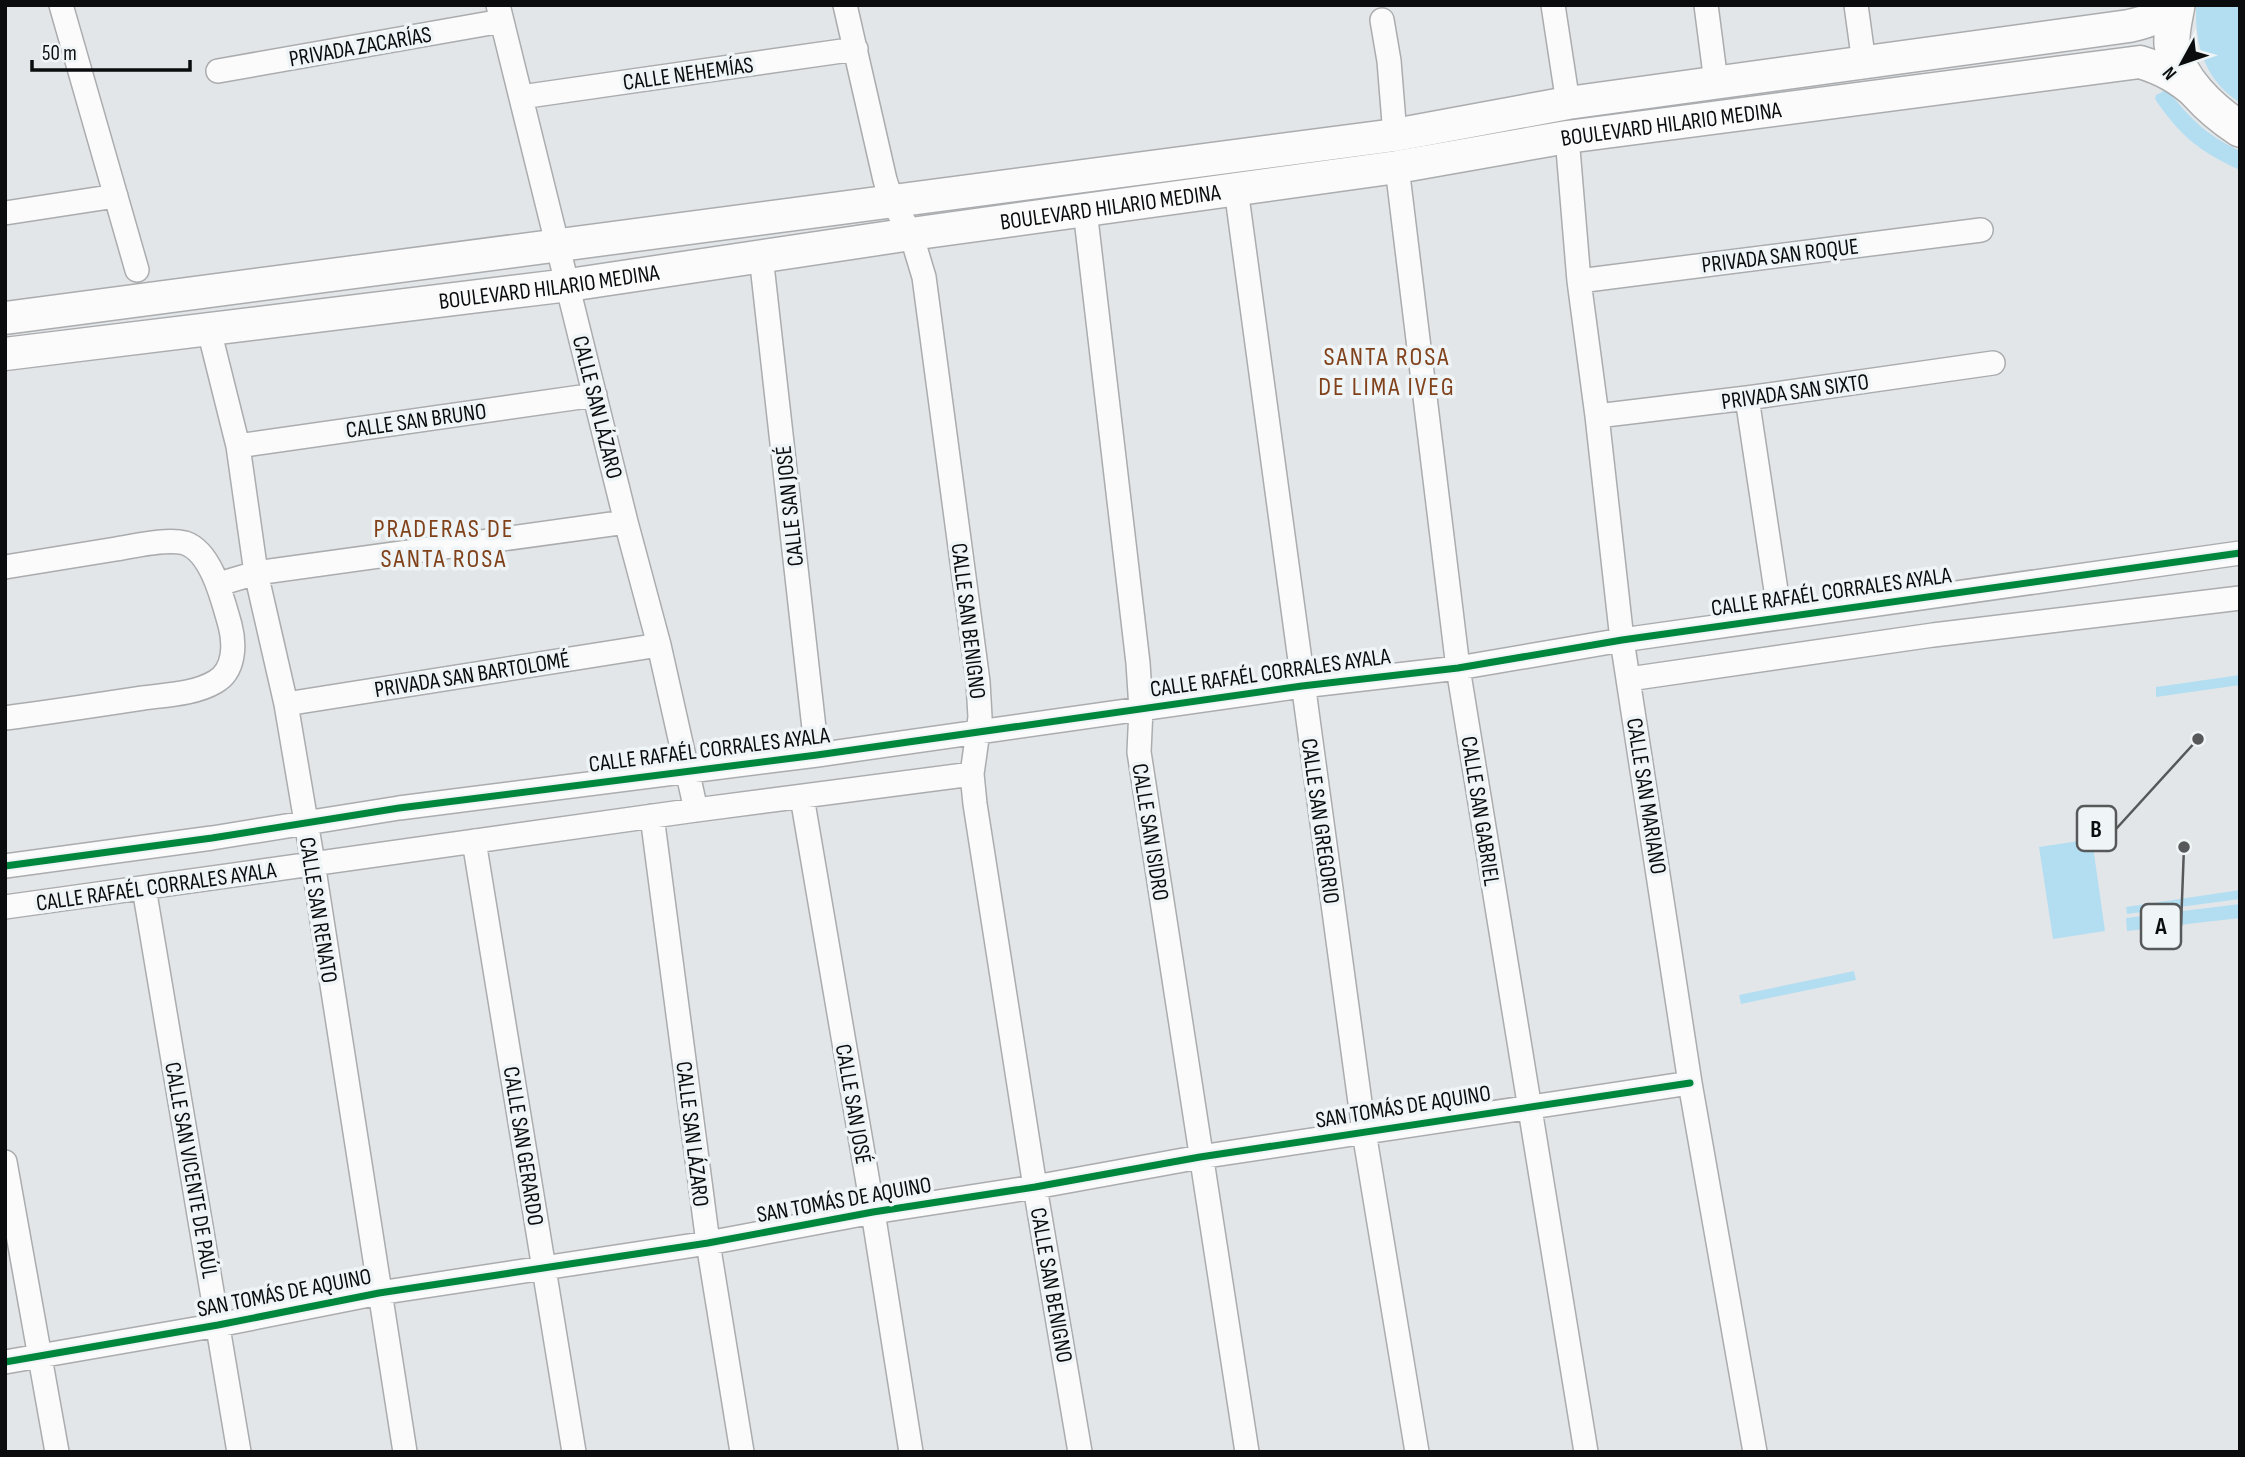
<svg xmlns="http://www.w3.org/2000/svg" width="2245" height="1457" viewBox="0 0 2245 1457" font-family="'Sofia Sans Condensed',sans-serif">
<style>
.green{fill:#b3def2}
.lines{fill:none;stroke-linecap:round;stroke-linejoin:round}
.minor-casing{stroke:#aaacae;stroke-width:26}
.secondary-casing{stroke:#aaacae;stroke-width:35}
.primary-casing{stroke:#aaacae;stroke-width:38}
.minor{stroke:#fbfbfc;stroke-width:23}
.secondary{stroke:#fbfbfc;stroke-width:32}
.primary{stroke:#fbfbfc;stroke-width:35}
.cycleway-casing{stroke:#eff4f6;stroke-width:11}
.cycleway{stroke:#00873e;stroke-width:7}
.labels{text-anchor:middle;stroke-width:7;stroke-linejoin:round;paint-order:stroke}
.street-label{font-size:23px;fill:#0a0c0d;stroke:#eff4f6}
.quarter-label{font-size:26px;letter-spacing:2px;fill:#81421b;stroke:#eff4f6}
.leader{fill:none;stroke:#56585a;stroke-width:2.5}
.callout-dot{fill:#56585a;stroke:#eff4f6;stroke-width:2.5}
.callout{fill:#eff4f6;stroke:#56585a;stroke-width:2.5}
.callout-label{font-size:24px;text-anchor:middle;font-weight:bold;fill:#0a0c0d}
</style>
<rect width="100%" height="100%" fill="#e3e6e8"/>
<path class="green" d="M2196,5H2240V103C2204,79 2195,46 2196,5Z
M2164,91H2168C2193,121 2205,134 2240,151V170C2200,152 2180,136 2155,99L2156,95Z
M2240,675V685L2156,697V687Z
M2092,839L2105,931L2053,939L2039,847Z
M2240,890V899L2127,914L2126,907Z
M2240,904V918L2127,931L2126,918Z
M1854,971L1856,980L1741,1004L1739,995Z"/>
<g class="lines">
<g class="minor-casing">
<path id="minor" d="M61,5L137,270
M498,5L626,522L659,645L696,810
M845,5L885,180L892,201L911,234L924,277L978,682L980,717L972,774L975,804L1035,1187L1080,1452
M1553,5L1568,103
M1706,5L1716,82
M1856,5L1864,63
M1382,20L1389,61L1395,135
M218,71L502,21
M521,97L856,49
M1567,137L1579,281L1597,416L1622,640L1690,1083L1755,1452
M1397,167L1458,668L1586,1452
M1236,189L1364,1132L1417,1452
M1085,210L1138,663L1141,709L1139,752L1247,1452
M5,213L116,196
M761,256L817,755
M1579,281L1981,230
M209,330L238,446L256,573L286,704L313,863L405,1452
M1747,398L1780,617
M1597,416L1747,398L1993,363
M238,446L595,395
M5,567C42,561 79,555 116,549C135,546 167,538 185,543C212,552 223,601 230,625C235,644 235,671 215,682C195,694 165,695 143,698C97,705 51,712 5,718
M219,584L256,573L626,522
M1629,679L1933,635L2240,598
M286,704L659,645
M802,797L873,1212L911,1452
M652,816L708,1243L742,1452
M474,841L574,1452
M5,866L212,838L399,808L817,755L1302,686L1458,668L1622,640L2240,553
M144,888L239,1452
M5,907L696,810L972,774
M5,1162L57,1452
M5,1362L218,1325L379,1293L708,1243L873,1212L1035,1187L1200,1157L1690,1083"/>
</g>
<g class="secondary-casing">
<g id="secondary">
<path d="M5,318L1395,135L1568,103L2129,26C2146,22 2159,19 2169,5"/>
<path id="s1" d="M5,354L569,285L911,234L1397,167L1567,137L2140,62C2163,69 2179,78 2197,94"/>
</g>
</g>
<g class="primary-casing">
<path id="primary" d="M2177,5C2175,17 2171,32 2172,44C2178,80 2211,110 2240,129"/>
</g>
<use href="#minor" class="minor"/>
<use href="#secondary" class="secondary"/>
<use href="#primary" class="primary"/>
<g class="cycleway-casing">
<path id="cycleway" d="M5,866L212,838L399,808L817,755L1302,686L1458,668L1622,640L2240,553
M5,1362L218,1325L379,1293L708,1243L873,1212L1035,1187L1200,1157L1690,1083"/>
</g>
<use href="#cycleway" class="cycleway"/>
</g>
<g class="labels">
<g class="street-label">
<text transform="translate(360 46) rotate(-10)" y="8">PRIVADA ZACARÍAS</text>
<text transform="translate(688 73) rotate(-8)" y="8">CALLE NEHEMÍAS</text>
<text dy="8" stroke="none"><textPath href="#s1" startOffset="1682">BOULEVARD HILARIO MEDINA</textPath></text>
<text dy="8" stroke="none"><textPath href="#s1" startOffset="1115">BOULEVARD HILARIO MEDINA</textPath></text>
<text transform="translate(1780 255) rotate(-7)" y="8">PRIVADA SAN ROQUE</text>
<text dy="8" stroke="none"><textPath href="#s1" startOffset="548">BOULEVARD HILARIO MEDINA</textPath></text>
<text transform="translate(1795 391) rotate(-8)" y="8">PRIVADA SAN SIXTO</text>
<text transform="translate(598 407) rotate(76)" y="8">CALLE SAN LÁZARO</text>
<text transform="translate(416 420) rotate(-8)" y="8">CALLE SAN BRUNO</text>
<text transform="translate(789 506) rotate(-96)" y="8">CALLE SAN JOSÉ</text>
<text transform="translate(1831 591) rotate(-8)" y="8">CALLE RAFAÉL CORRALES AYALA</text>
<text transform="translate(969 621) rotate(83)" y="8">CALLE SAN BENIGNO</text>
<text transform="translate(1270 672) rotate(-8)" y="8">CALLE RAFAÉL CORRALES AYALA</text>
<text transform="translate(472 674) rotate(-9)" y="8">PRIVADA SAN BARTOLOMÉ</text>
<text transform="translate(709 749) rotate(-7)" y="8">CALLE RAFAÉL CORRALES AYALA</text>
<text transform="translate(1647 796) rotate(81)" y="8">CALLE SAN MARIANO</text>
<text transform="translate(1481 811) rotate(81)" y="8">CALLE SAN GABRIEL</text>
<text transform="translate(1321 821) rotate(82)" y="8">CALLE SAN GREGORIO</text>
<text transform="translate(1151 832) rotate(81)" y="8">CALLE SAN ISIDRO</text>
<text transform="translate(156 886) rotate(-8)" y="8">CALLE RAFAÉL CORRALES AYALA</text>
<text transform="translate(319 910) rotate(81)" y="8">CALLE SAN RENATO</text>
<text transform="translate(854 1104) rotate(80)" y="8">CALLE SAN JOSÉ</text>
<text transform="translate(1403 1106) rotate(-9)" y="8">SAN TOMÁS DE AQUINO</text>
<text transform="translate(693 1134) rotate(83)" y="8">CALLE SAN LÁZARO</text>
<text transform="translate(524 1146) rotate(81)" y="8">CALLE SAN GERARDO</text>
<text transform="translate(192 1170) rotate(80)" y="8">CALLE SAN VICENTE DE PAÚL</text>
<text transform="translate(844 1199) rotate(-10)" y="8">SAN TOMÁS DE AQUINO</text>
<text transform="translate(1052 1285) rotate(80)" y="8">CALLE SAN BENIGNO</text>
<text transform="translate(284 1292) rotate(-11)" y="8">SAN TOMÁS DE AQUINO</text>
</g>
<g class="quarter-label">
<text x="1387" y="365">SANTA ROSA<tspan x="1387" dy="30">DE LIMA IVEG</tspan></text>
<text x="444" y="537">PRADERAS DE<tspan x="444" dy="30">SANTA ROSA</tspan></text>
</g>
</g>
<path class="leader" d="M2198 739L2116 829M2184 847L2181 926"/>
<g class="callout-dot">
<circle cx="2198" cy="739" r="7"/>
<circle cx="2184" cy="847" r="7"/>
</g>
<g class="callout">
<rect x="2077" y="806" width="39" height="45" rx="7"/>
<rect x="2141" y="904" width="40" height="45" rx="7"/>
</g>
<g class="callout-label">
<text x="2096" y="837">B</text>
<text x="2161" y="934">A</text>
</g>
<rect width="2245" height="1457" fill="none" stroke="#0a0c0d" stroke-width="14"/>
<g transform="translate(2182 63) rotate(230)" stroke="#eff4f6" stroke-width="5" paint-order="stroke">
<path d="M0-5L12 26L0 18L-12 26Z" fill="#0a0c0d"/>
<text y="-10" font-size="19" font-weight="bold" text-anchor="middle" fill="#0a0c0d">N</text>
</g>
<path d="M32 60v10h158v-10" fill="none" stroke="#0a0c0d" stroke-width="3.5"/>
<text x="42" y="60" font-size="21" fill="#0a0c0d" stroke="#eff4f6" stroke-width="5" paint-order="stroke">50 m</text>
</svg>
